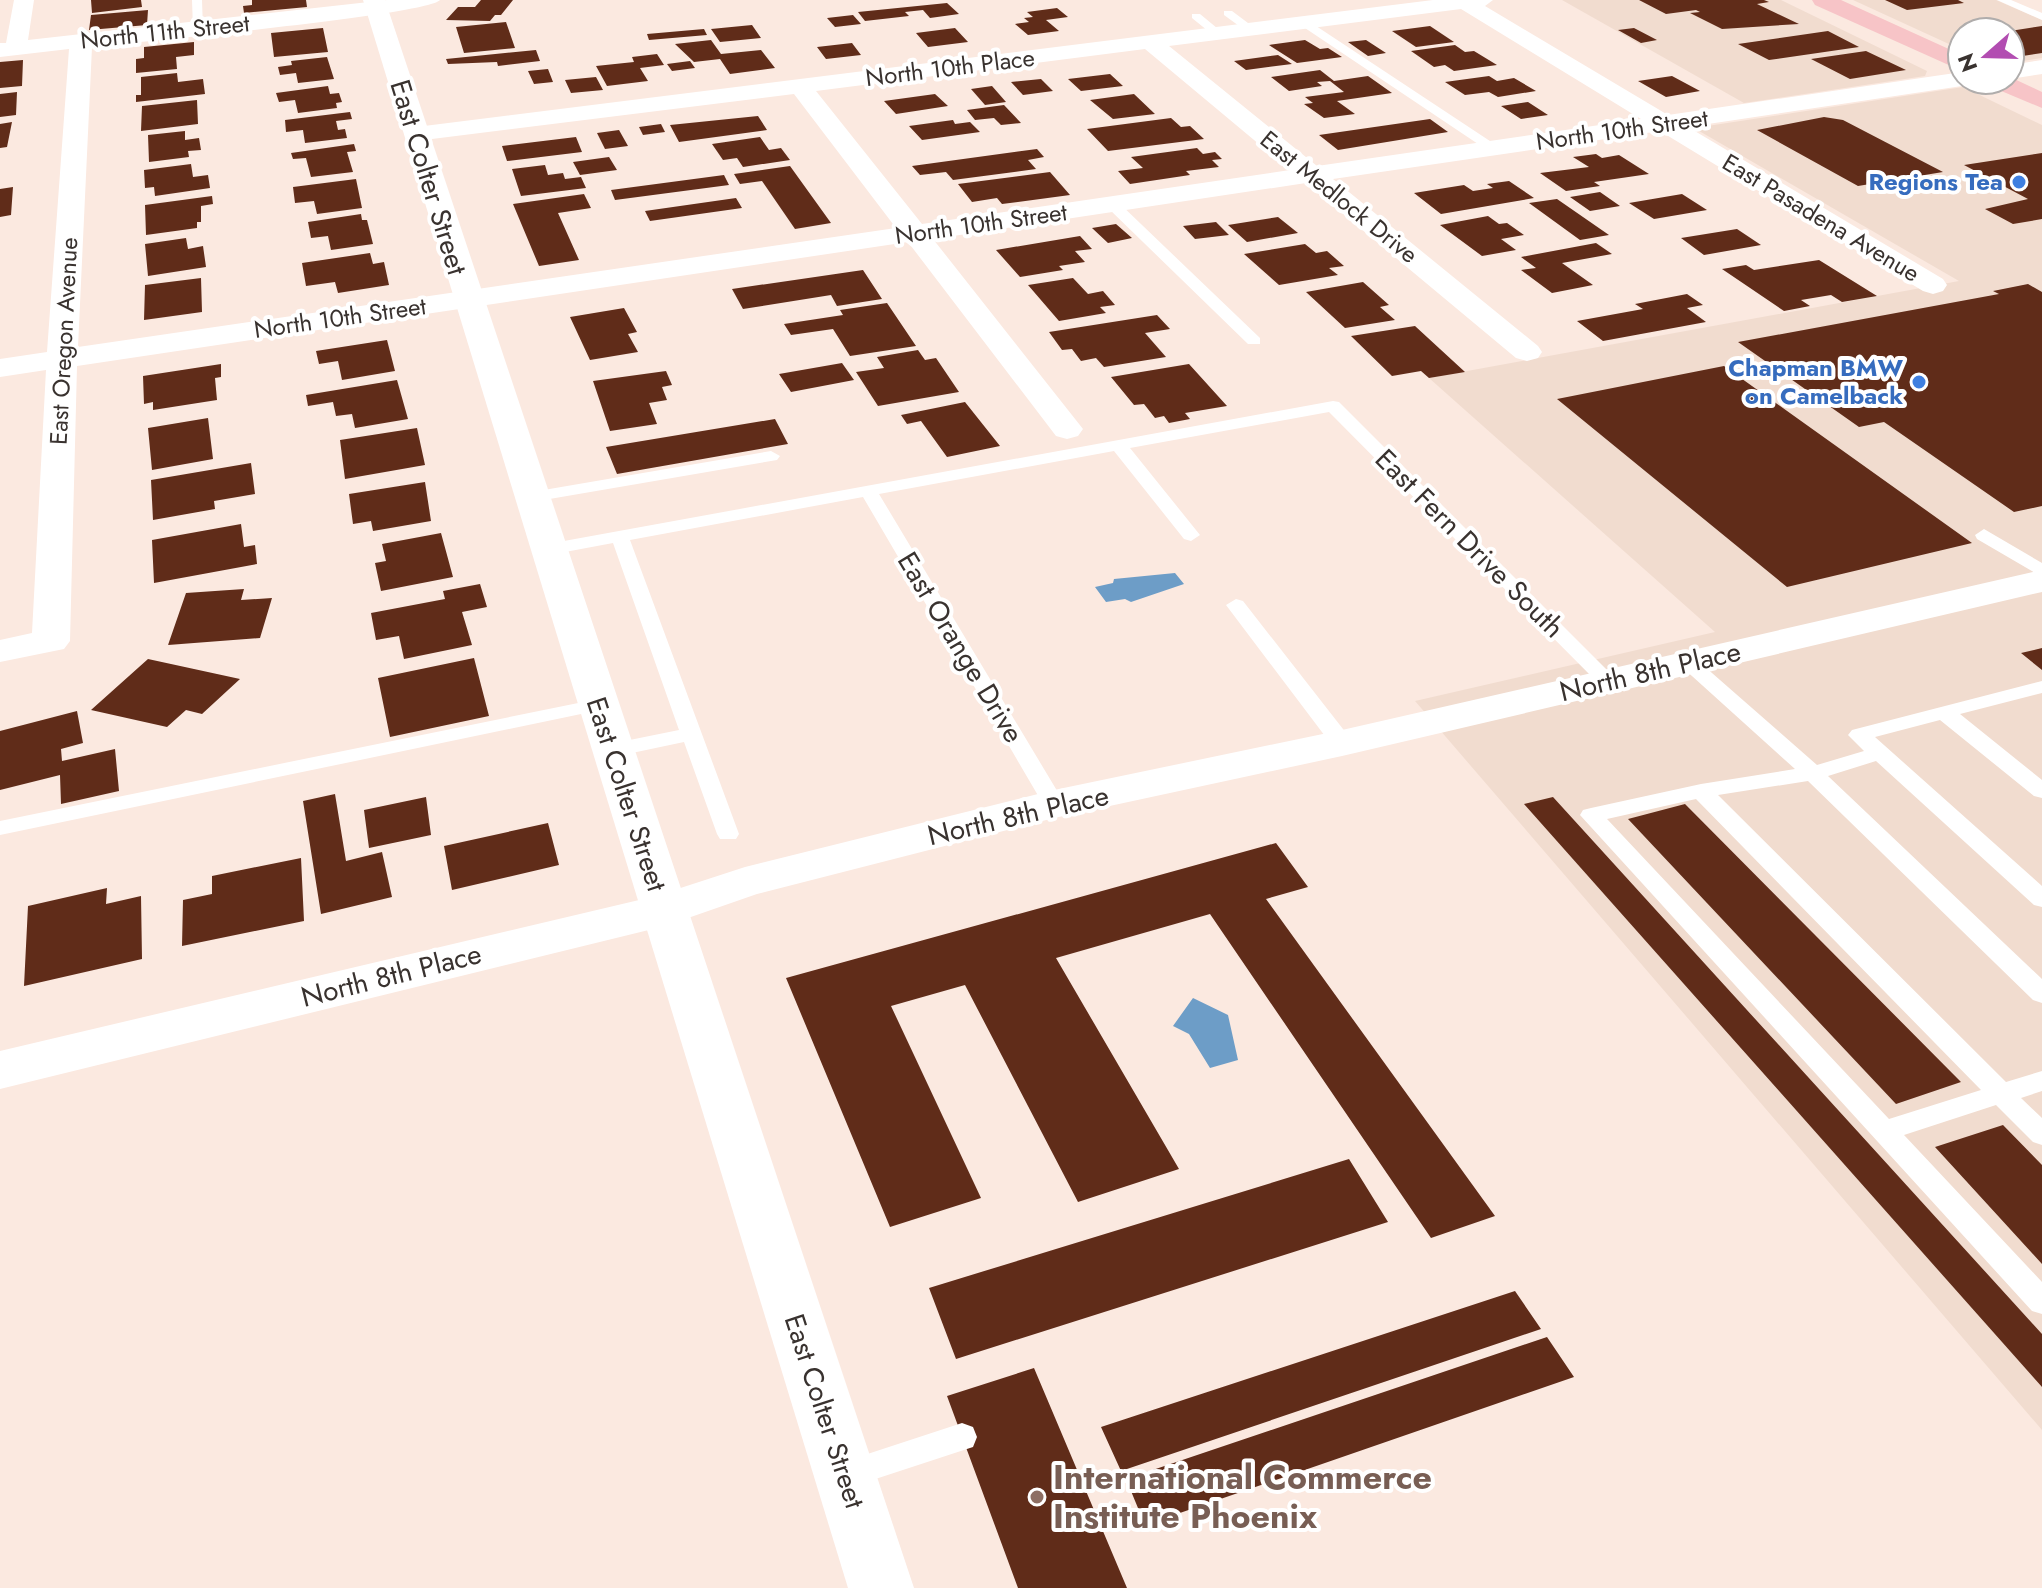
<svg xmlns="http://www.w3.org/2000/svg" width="2042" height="1588" viewBox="0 0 2042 1588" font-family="Jost,sans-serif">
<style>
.commercial{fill:#f1dccf}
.water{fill:#6d9dc7}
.building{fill:#602c19}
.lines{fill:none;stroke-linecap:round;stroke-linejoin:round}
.service{fill:#fff;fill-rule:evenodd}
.minor{fill:#fff;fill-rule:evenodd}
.tertiary{fill:#fff;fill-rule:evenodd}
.primary{fill:#f7c4c7;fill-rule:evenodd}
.shop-dot{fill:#3f7fe0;stroke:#fff;stroke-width:3}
.education-dot{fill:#8d6e63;stroke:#fff;stroke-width:3}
.labels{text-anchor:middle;stroke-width:8;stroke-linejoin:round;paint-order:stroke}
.far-street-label{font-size:24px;fill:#39322f;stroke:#fff}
.far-shop-label{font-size:24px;font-weight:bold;fill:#366cbe;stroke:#fff;text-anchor:end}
.street-label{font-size:28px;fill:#39322f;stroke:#fff}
.near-education-label{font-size:34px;font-weight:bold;fill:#785e54;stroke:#fff;text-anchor:start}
</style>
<rect width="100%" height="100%" fill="#fbe9e0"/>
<path class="commercial" d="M1562,0H1781L1927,71L1925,76L1744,103Z
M1853,0H1996L2042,20V58L2010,63V32H1962V50Z
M1963,87L2042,125V1430L1415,701L1715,632L1429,378L1959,281L1694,128Z"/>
<path class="water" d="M1175,573L1184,584L1131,602L1125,599L1106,602L1095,587L1113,583L1114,579Z
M1193,998L1228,1015L1238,1060L1210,1068L1189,1034L1173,1026Z"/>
<path class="building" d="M91,0H141L142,7L92,13Z
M252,0H306L307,7L244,13L243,6L252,5Z
M481,0H513L501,15H495L490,21L446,20L458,7H475Z
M1639,0H1764L1769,2L1757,4L1799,24L1722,29L1690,13L1700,12L1696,10L1666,14Z
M1885,0H1958L1964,3L1907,10Z
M947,3L959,14L930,18L923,10L905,12L909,16L865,21L858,12Z
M1057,8L1068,17L1046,20L1059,31L1028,35L1015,24L1029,22L1024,18L1033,17L1027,12Z
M148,10L147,25L89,30L91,15Z
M853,15L861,24L835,27L827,18Z
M506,22L515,48L464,53L456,27Z
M752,25L761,38L720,42L711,29Z
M1430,26L1454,42L1416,47L1392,31Z
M2042,26V53L2016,57L2010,54V31Z
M323,28L328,52L274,57L271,33Z
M955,28L968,42L928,47L916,33Z
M1634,28L1657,40L1641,43L1618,30Z
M704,29L707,35L649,40L647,34Z
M1828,31L1859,47L1769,60L1738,44Z
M711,40L721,54L761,50L775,68L730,74L720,59L694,62L675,44Z
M1305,40L1320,49L1328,48L1342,57L1297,63L1269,45Z
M1366,40L1386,53L1368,56L1348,42Z
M194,42V55L176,57L177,69L136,73V59L144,58V47Z
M852,43L861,55L826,59L817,47Z
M1455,45L1465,52L1474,51L1497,65L1454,71L1445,65L1434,67L1411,51Z
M536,50L540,61L498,66L497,62L448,64L446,59Z
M1866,51L1906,70L1850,79L1811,59Z
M657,54L664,65L640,68L648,81L607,86L596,66L634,62L632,57Z
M1278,55L1292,64L1246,70L1234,61Z
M327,57L334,79L298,83L296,73L280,75L278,67L292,65L291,61Z
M23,60L22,86L0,88V62Z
M690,61L695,68L672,71L667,64Z
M548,69L553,82L534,84L528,71Z
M1320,70L1334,81L1368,76L1392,93L1337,101L1355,114L1324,118L1304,104L1313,103L1305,97L1344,92L1330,81L1317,82L1322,86L1289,91L1271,77Z
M177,73L178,82L203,79L205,94L136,102V95H141V77Z
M1110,74L1123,86L1081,91L1068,79Z
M1489,76L1497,81L1514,78L1536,91L1498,97L1489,92L1465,95L1445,82Z
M1672,76L1700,91L1666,97L1638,81Z
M596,77L603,90L571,93L565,80Z
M1041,79L1053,91L1023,95L1011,82Z
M328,86L330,94L339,93L342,102L336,103L337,108L298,113L295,100L279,102L276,93Z
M992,86L1006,102L985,105L971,89Z
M17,92L16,115L0,117V94Z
M935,94L948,106L896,114L884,101Z
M1134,94L1155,114L1113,119L1090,100Z
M197,100L198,124L141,131L142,106Z
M1528,102L1548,115L1521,119L1501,106Z
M1004,105L1021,123L1001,125L994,118L975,120L967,110Z
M350,112L352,119L336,121L338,130L345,129L347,138L305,143L303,130L286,132L285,120Z
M758,116L767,130L679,142L670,125Z
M1824,117L1843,120L1943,172L1858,186L1757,130Z
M1171,118L1181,127L1190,126L1204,139L1108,151L1087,129Z
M1430,119L1448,132L1338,150L1319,135Z
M953,120L955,124L970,122L980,132L922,140L909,126Z
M12,122L7,147L0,148V124Z
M661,124L665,132L643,135L639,127Z
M619,130L628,146L605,149L597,133Z
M185,131V140L199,138L201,150L188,151L189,157L149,162L148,135Z
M576,137L582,152L507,161L502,146Z
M760,137L769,150L781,148L790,160L743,167L737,158L723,160L712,144Z
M354,144L356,151L347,152L353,172L311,177L306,158L293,159L291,153Z
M1197,148L1203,154L1215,152L1222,159L1212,160L1219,167L1186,171L1190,175L1130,184L1118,171L1143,168L1131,157Z
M1037,149L1044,157L1028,160L1036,169L953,180L946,172L920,175L912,166Z
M2042,153V219L2013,224L1985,209L2028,199L1964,165Z
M1596,154L1602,158L1619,155L1649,174L1594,182L1600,186L1566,191L1540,173L1589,167L1573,157Z
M609,157L617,170L580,175L573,162Z
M191,164L193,177L208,175L210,188L155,196L154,187L145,188L144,170Z
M545,165L548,175L563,173L565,179L581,177L586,188L521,196L512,169Z
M790,166L831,223L795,229L762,181L740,184L734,174Z
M1050,172L1070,195L1002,204L997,198L972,202L958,184Z
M724,175L729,185L615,200L611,190Z
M356,179L362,208L317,214L314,201L295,203L293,187Z
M1509,181L1534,198L1441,214L1414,193L1464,185L1473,191L1493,188L1487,184Z
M13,187L11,215L0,217V189Z
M1600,192L1620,206L1590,211L1570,197Z
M584,194L591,208L558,213L579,260L539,266L513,204Z
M1682,194L1707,210L1654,219L1629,203Z
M212,196L213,204L201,206V222H197V228L146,235L145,205Z
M736,198L742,208L650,221L645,211Z
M1557,199L1609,235L1580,240L1529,203Z
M361,214L362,220H367L373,244L331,250L328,236L311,238L308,222Z
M1488,216L1499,224L1507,223L1524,235L1501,239L1516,250L1482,256L1440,225Z
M1278,217L1298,233L1247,242L1228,225Z
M1216,222L1229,235L1195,239L1183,226Z
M1116,224L1132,238L1108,243L1092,228Z
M1737,229L1761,245L1704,255L1681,238Z
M1080,236L1092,249L1075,251L1085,262L1059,266L1063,270L1020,277L996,250Z
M186,238L188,249L203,246L206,267L148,276L145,244Z
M1596,243L1612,254L1562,263L1593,285L1552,293L1521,270L1536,268L1521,257Z
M1305,244L1316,253L1327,251L1344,266L1329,268L1338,275L1279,285L1244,254Z
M370,253L373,264L384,262L389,285L338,293L335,282L306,286L302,263Z
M1819,260L1877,296L1842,302L1831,295L1801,300L1810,306L1784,311L1722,269L1746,265L1754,270Z
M863,270L882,299L837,306L831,295L743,309L732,289Z
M201,278L202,312L144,320L145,285Z
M1073,278L1088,294L1103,291L1115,305L1100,307L1106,313L1059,321L1028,285Z
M1363,282L1389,305L1380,307L1395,320L1345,328L1306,292Z
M2028,284L2042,292V506L2014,512L1884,422L1859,427L1738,342L1999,294L1993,291Z
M1687,294L1703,305L1687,308L1706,322L1603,341L1577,321L1643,309L1635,304Z
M887,303L916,346L850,356L833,329L791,335L784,324L843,315L840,310Z
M624,308L637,332L628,334L638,352L590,360L570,317Z
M1157,315L1170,329L1145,333L1166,357L1104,367L1096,358L1081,361L1072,349L1062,350L1049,332Z
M1415,326L1465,372L1429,378L1421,371L1392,376L1351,336Z
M387,340L395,371L342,380L338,361L319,364L316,351Z
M918,350L925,360L936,358L959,392L878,406L856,372L884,368L877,357Z
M842,363L854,380L791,392L779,374Z
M221,364V377L215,378L217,400L153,410V402L144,404L143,376Z
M1189,364L1227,406L1185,413L1190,419L1169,423L1164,416L1155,418L1144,404L1134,405L1111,377Z
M1724,366L1972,543L1787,587L1557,399Z
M666,371L672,385L662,387L667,400L649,403L657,424L610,431L593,381Z
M397,380L408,419L355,428L352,414L336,416L333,402L308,406L306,395Z
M965,402L1000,446L947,457L921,421L907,424L901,415Z
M208,418L213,459L152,470L148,428Z
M775,419L788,444L617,474L606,447Z
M417,428L425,465L345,479L340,440Z
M251,463L255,494L214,501L215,509L153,520L151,480Z
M425,482L431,521L373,531L371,521L353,524L349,494Z
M241,524L244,547L255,545L257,564L154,583L152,540Z
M441,533L453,577L381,591L375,563L386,561L382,544Z
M480,584L487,607L462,612L472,645L404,659L399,636L376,640L371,613L445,599L443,591Z
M244,589L241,600L272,598L260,638L168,645L186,593Z
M2042,648V670L2021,653Z
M474,658L489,716L390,737L378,678Z
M148,659L240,679L202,714L186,710L167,727L91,710Z
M77,711L83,743L61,749L62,761L115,749L119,791L61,804L60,775L0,790V731Z
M335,794L346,861L382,852L392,897L321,914L303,801Z
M426,797L431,835L369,848L364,810Z
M1553,797L2042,1334V1387L1524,804Z
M1685,804L1961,1082L1896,1104L1628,819Z
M548,823L559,865L452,890L444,846Z
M1276,843L1308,887L1266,899L1495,1216L1431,1238L1210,914L1056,958L1179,1169L1078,1202L965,985L891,1006L981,1198L890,1227L786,978Z
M301,858L304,921L182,946L183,900L212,894V876Z
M107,888L106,904L141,896L142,959L24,986L28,906Z
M2003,1125L2042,1165V1264L1935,1147Z
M1349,1159L1388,1222L956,1359L929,1288Z
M1515,1291L1541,1329L1121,1471L1101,1427Z
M1547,1337L1574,1377L1145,1525L1126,1479Z
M1034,1368L1127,1588H1018L947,1396Z"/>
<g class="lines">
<path class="service" d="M192,0H202L203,30L193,28Z
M1997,0H2011L2042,13V20Z
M1224,11H1232L1256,29L1246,31L1224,15Z
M1192,14H1200L1223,33L1213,35L1192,18Z
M1303,19L1307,20L1502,149L1490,152L1299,24L1297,22Z
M1113,201L1118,202L1260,338V344H1248L1108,208V202Z
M1333,401L1339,402L1614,677L1617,681L1614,685H1600L1329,412L1130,448L1200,535L1191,541L1184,539L1114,451L879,494L1065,804L1062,809H1046L1043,804L863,497L630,540L739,834L736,839H720L717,834L684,742L613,757L602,750L605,745L679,730L613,543L549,555L542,553L540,549L542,545Z
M771,451L780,456L777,460L532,502L523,497L532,492Z
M1984,529L2042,563V577L1977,539L1975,535Z
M1236,599L1243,601L1350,738L1353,743L1350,748H1334L1226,605Z
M1689,657L1696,659L1817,765L1864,751L1848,735L1852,730L2042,681V693L1960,714L2042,780V798L2034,796L1940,720L1875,737L2042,886V907L2034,905L1876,761L1828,776L2042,979V1003L2033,1000L1808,781L1718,795L2006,1082L2042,1071V1091L2021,1098L2042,1118V1145L2033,1142L1996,1105L1904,1135L2042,1282V1314L2032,1311L1580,815L1583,810L1591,808L1701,784L1795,769L1682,667L1679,663L1682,659ZM1696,799L1981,1090L1889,1119L1607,819Z
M598,699L605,701L608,705L605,709L0,835V821Z
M962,1423L973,1427L977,1437L973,1447L845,1489L834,1485L829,1475L834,1465Z"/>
<path class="minor" d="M14,0H34L28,40L387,0H440C428,15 134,42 92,47L78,347L896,228L794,94L416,141L407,139L404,134L407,129L416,127L1433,0H1493L1485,6L1668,115L1962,72V80H1973L1962,86L1688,127L1943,279L1947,285L1943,291L1933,294L1923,291L1660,131L1333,179L1538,346L1542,352L1538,358L1527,361L1516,358L1306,183L933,239L1083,429L1078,436L1067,439L1056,436L908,242L77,366L70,641L64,649L0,662V640L32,633L46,370L0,377V359L47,352L69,49L0,57V43H6ZM1461,9L1641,119L1317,166L1169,46ZM1145,49L1290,170L922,224L816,91Z
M2042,60V74L2010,79V65Z
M2042,570V592L1342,756L1054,818L757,894L665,926L0,1089V1051L656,896L745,867L1054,790L1342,730Z"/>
<path class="tertiary" d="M363,0H385L914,1588H848Z"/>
<path class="primary" d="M1812,0H1841L1962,55V71L1815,5Z
M2010,77L2042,92V108L1987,85L1984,80H2010Z"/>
</g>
<g class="shop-dot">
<circle cx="2019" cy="182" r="8"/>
<circle cx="1919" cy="382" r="8"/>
</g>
<circle class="education-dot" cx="1037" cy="1497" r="8"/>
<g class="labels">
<g class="far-street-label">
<text transform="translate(165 32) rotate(-6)" y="8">North 11th Street</text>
<text transform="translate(950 68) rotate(-7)" y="8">North 10th Place</text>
<text transform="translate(1622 130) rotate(-8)" y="8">North 10th Street</text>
<text transform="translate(1339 197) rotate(39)" y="8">East Medlock Drive</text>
<text transform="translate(1821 218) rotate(31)" y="8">East Pasadena Avenue</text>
<text transform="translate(981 224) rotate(-8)" y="8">North 10th Street</text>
<text transform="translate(340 318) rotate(-8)" y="8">North 10th Street</text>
<text transform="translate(64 341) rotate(-87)" y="8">East Oregon Avenue</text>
</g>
<g class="far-shop-label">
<text x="2003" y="190">Regions Tea</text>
<text x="1903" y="376">Chapman BMW<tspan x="1903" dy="28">on Camelback</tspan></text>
</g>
<g class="street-label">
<text transform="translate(429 177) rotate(73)" y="10">East Colter Street</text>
<text transform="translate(1470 543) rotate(45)" y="10">East Fern Drive South</text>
<text transform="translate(961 647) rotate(59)" y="10">East Orange Drive</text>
<text transform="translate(1650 671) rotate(-13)" y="10">North 8th Place</text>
<text transform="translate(627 794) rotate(72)" y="10">East Colter Street</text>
<text transform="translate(1018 815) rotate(-13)" y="10">North 8th Place</text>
<text transform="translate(391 975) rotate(-14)" y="10">North 8th Place</text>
<text transform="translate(825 1411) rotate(72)" y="10">East Colter Street</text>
</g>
<g class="near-education-label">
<text x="1053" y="1489">International Commerce<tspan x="1053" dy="39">Institute Phoenix</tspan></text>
</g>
</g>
<g transform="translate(1986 56) rotate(250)"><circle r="38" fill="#ffffff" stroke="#b0adac" stroke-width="2"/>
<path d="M0-6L14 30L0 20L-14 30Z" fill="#b24db1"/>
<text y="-12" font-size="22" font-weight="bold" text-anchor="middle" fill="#39322f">N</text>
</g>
</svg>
